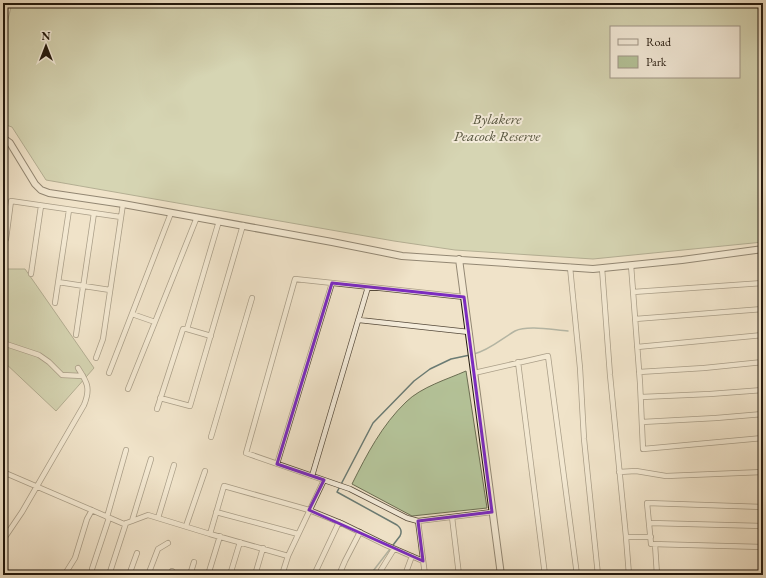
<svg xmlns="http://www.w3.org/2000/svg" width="766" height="578" viewBox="0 0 766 578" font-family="'EB Garamond',serif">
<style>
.green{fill:#b5c49a;stroke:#6b6e53;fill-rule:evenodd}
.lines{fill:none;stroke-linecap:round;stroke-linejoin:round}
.stream{stroke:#6a7b74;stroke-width:1.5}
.street-casing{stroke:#554a3b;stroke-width:6}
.secondary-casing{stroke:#21170c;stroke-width:8}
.street{stroke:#f5eddc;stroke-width:4.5}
.secondary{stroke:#f5eddc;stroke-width:6}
.marked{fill:none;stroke:#7b2cbf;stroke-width:3;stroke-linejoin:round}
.labels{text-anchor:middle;stroke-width:4;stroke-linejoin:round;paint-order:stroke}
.park-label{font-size:15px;font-style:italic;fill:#55543e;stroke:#f5eddc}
</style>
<rect width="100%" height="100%" fill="#f0e3c9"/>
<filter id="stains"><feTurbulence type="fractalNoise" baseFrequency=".005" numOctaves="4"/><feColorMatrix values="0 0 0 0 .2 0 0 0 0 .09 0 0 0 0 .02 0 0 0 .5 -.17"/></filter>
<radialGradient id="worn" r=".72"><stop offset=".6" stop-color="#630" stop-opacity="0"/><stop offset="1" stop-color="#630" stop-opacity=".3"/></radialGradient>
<path class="green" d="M12,3H763V242L593,259L455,250L394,241L46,180L12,127L3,124V39ZM611,27H739V77H611Z
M3,269H25L94,368L56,411L3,361Z
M466,371L487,508L412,516L352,484C367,454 382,425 406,402C421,387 448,379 466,371Z"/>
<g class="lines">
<path class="stream" d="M474,354C490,350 501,339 515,331C528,325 553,330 568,331
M370,575L400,536C402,532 401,528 397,525L337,492L373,423L414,381L430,369L451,359L470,355"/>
<g class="street-casing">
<path id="street" d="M6,239L11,201L121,217
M631,265L640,383L643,449L763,438
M570,267L580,368L584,439L598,575
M602,268L610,375L626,537
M31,274L41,206
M58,282L110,290
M633,292L763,283
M464,297L295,279L246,453L350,489L407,518L418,521L492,512
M55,303L69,210
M635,319L763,309
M359,320L469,332
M155,322L197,217
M187,329L211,336
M76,335L94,213
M3,343L39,355L49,362L62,375L83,376
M637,347L763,335
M96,358L103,339L123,204
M518,362L545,575
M639,372L704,368L763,362
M109,373L171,213
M474,373L548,356L577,575
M128,389L155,322L132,314
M641,397L710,394L763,390
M160,398L190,406L243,225
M157,409L183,329H187L219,221
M642,422L716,418L763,414
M211,437L252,298
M277,464L332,283
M3,472L124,524L148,515L210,534
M619,472L636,471L666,476L763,472
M312,476L368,287
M763,507L647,503L651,544L763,547
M216,512L298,534
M107,517L126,450
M452,517L459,575
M158,518L174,465
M132,521L151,459
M418,521L425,575
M650,523L763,526
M186,526L205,471
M3,540L22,512L84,405C91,388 87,382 78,368
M655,544L657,575
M288,556L210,534L224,486L309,510L341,523L386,545L423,561
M92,569L109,518
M66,575L65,574L75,558L87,519L92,510
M109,575L126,523
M129,575L137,553
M148,575L158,549L168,543
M171,575L172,571
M190,575L194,562
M208,575L220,536
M230,575L240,542
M255,575L263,548
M282,575L288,556L324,480
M314,575L339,522
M339,575L345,561L360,532
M379,575L381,570L394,549
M405,575L412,556
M629,575L626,537H651"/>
</g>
<g class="secondary-casing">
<path id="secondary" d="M3,138L10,143L35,184L41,190L49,193L123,204L332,242L402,256L593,269L682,260L763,249
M459,259L501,575"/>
</g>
<use href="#street" class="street"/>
<use href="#secondary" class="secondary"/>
</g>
<path d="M0 0H766V578H0ZM332,283L464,297L492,512L418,521L423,561L309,510L324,480L277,464Z" fill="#f0e3c9" fill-opacity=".55" fill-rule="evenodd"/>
<path class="marked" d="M332,283L464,297L492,512L418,521L423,561L309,510L324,480L277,464Z"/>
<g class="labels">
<g class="park-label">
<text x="497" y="124">Bylakere<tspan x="497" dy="17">Peacock Reserve</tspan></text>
</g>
</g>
<rect width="766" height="578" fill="none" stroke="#f0e3c9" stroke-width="16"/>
<rect x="4" y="4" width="758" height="570" fill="none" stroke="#21170c" stroke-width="2"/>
<rect x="8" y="8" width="750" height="562" fill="none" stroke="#21170c"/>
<rect x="610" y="26" width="130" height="52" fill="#f5eddc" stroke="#a09789"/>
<rect x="618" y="39" width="20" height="6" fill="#f5eddc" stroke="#a09789"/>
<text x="646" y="46" font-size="12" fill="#21170c">Road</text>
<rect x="618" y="56" width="20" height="12" fill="#b5c49a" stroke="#a09789"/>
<text x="646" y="66" font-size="12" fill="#21170c">Park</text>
<g transform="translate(46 46)" stroke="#f5eddc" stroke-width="3" paint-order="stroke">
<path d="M0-3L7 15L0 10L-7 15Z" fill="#21170c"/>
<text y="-6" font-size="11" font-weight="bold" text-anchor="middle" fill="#21170c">N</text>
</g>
<rect width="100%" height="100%" filter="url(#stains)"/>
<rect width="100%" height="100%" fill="url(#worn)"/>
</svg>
